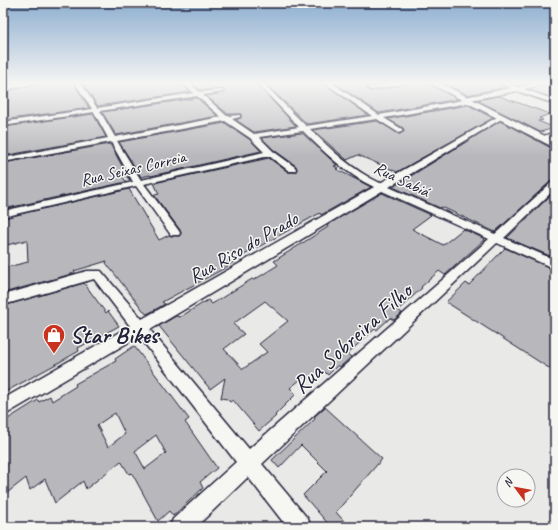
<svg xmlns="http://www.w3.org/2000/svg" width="558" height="530" viewBox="0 0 558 530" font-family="Caveat,sans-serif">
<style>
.green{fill:#ccccce;stroke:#777784}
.building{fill:#b8b8bc;stroke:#22223b;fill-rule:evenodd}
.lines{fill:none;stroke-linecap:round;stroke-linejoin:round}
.street-casing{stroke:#22223b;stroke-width:3}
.secondary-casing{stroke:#22223b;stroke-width:3}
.primary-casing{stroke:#22223b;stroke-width:3}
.street{fill:#f6f6f2;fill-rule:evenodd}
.secondary{fill:#f6f6f2;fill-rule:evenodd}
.primary{fill:#f6f6f2;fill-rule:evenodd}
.labels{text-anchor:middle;stroke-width:3;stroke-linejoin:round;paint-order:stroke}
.far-street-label{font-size:17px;fill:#22223b;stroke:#f6f6f2}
.street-label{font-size:20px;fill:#22223b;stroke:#f6f6f2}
.near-poi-label{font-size:24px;font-weight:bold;fill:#22223b;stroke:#f6f6f2;text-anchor:start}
.near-street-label{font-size:24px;fill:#22223b;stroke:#f6f6f2}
</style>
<rect width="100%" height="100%" fill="#e9e9e7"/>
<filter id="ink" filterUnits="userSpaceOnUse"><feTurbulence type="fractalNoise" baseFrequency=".025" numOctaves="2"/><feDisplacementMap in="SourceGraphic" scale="8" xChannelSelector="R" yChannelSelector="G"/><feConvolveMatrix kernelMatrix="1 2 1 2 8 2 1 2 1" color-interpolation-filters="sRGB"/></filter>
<g filter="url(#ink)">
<path class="green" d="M542,85L555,89V100L523,89Z"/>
<path class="building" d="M36,83H74L89,108L3,120V92Z
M100,83H181L190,92L98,106L84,86Z
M192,83H256L296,126L254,132L236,120L241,118V114H228L206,96L223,93L224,89L200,90Z
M265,83H324L368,115L307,124Z
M335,83H384L367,87V89L371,91L408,83H428L458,99L379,113Z
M444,83H497L501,86V88L467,95Z
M499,96L550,114L539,118L543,120L538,121L555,128L540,132L477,100Z
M197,98L218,116L116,135L102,112Z
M468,105L493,118L397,172L358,155L347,160L313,130L377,121L400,134L404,131L403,128L388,119Z
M93,114L106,137L3,156V127Z
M500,121L555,150V180L551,181L495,232L442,207L440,208L393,187Z
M225,123L249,139L261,151L151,176L150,175L141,177L119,142Z
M302,133L337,165L334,166L338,168L336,169L371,187L321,215L320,213L244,255L225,268L162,302L165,304L149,313L146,314L106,263L107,261L74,271L75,273L3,293V268L28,262L27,240L3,246V218L129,189L159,240L169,235L179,236L181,234L180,230L154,195L159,194L154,183L269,158L288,172H295L297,170L296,166L274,150L262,138Z
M110,144L130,180L120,172L126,182L8,208L7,195H3V163Z
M555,191V258L507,238Z
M382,193L431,215L412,229L443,245L463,229L485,239L445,275L439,271L421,287L422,288L398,310L402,313L394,320L390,318L377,330L375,329L347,354L351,357L340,367L338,365L328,375L324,371L313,381L306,375L290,388L296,394L275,415L276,416L259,431L233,400L230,402L227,399L221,398L225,378L210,389L159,326L176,316L180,317L208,300L212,304L252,279L254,280L278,265L274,261L328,227L327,225ZM265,301L288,321L259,344L267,352L243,369L224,349L244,334L233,324Z
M505,248L555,270V362L552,370L446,302L466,283L469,285Z
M84,283L106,313L108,311L119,326L78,348L79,351L58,363L3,393V306Z
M134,346L189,419L185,422L217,468L200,482L203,488L173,516L169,511L158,521L133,475L131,473L129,474L121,461L86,489L83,481L55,503L45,479L30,490L26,478L3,496V422L38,400L39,402L50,396L52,401L76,386L75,384L116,361L115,359ZM115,413L125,434L108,447L97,425ZM156,435L166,453L145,469L135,451Z
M325,407L382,459L336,512L349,527H331L303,495L327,471L301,445L279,468L272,460L315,419L314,417Z"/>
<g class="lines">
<g class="street-casing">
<path id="street" d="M75,83H81L97,108L194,93L182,83H189L200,92L223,90V92L203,95L227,116L240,115V117L232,119L254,134L299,127L257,83H263L306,126L372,116L325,83H332L379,115L463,100V98L465,97L511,88L498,83H507L518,87L537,83H550L524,89L555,100V104L517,91L470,100V102L468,103L384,118L402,129L403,131L399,133L377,119L310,129C331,150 354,171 380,183L499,116H503V118L389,187L495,234L552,182L555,181V189L504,238L555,260V269L497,243L262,464L308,519L311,527H287L248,477L196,527H170L173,519L236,462L139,336L3,416V399L130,326L94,279L3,305V295L87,271H101L142,319L374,187C346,174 324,152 303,131L259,137L273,151L295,167L296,169L295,171H289L269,156L144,184L179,231L180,233L179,235H171L136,186L3,217V211L133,182L111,142L3,162V158L108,138L94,112L3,126V122L92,109ZM197,96L221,117L115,137L100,111ZM225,121L250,138L264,152L141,180L117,141ZM382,191L489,239L249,449L150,330Z
M392,83H407L371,90L368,88Z
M555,132V136L542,140L538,138Z"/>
</g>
<g class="secondary-casing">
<path id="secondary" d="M20,83H35L3,91V87Z"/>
</g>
<g class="primary-casing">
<path id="primary" d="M429,83H440L555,141V148Z"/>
</g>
<use href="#street" class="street"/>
<use href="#secondary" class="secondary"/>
<use href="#primary" class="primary"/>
</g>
</g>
<linearGradient id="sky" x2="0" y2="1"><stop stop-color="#8daed0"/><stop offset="0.53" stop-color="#f5f5f4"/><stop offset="1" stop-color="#f5f5f4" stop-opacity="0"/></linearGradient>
<rect width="558" height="157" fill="url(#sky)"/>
<defs>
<g id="shop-pin" transform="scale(1.15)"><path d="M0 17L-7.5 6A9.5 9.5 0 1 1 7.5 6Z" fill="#c8321e" stroke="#f6f6f2"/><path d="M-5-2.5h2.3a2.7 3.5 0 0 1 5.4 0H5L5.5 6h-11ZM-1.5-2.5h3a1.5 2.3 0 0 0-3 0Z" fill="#fff"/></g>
</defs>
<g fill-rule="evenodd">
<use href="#shop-pin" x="54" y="335"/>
</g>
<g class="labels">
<g class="far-street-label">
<text transform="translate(133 168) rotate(-13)" y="6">Rua Seixas Correia</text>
<text transform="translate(402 179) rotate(26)" y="6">Rua Sabiá</text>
</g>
<g class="street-label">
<text transform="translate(243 247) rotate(-30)" y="7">Rua Riso do Prado</text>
</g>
<g class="near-poi-label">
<text x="70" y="343">Star Bikes</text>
</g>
<g class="near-street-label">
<text transform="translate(352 338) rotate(-42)" y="8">Rua Sobreira Filho</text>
</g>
</g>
<rect width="558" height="530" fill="none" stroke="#f6f6f2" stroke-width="16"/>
<rect x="8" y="8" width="542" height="514" fill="none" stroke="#22223b" stroke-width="1.5" filter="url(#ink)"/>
<g transform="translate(516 488) rotate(302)"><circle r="19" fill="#f6f6f2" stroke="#a1a1a9"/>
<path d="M0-3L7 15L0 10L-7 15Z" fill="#c8321e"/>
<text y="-6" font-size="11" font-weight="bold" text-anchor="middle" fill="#22223b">N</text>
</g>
</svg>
